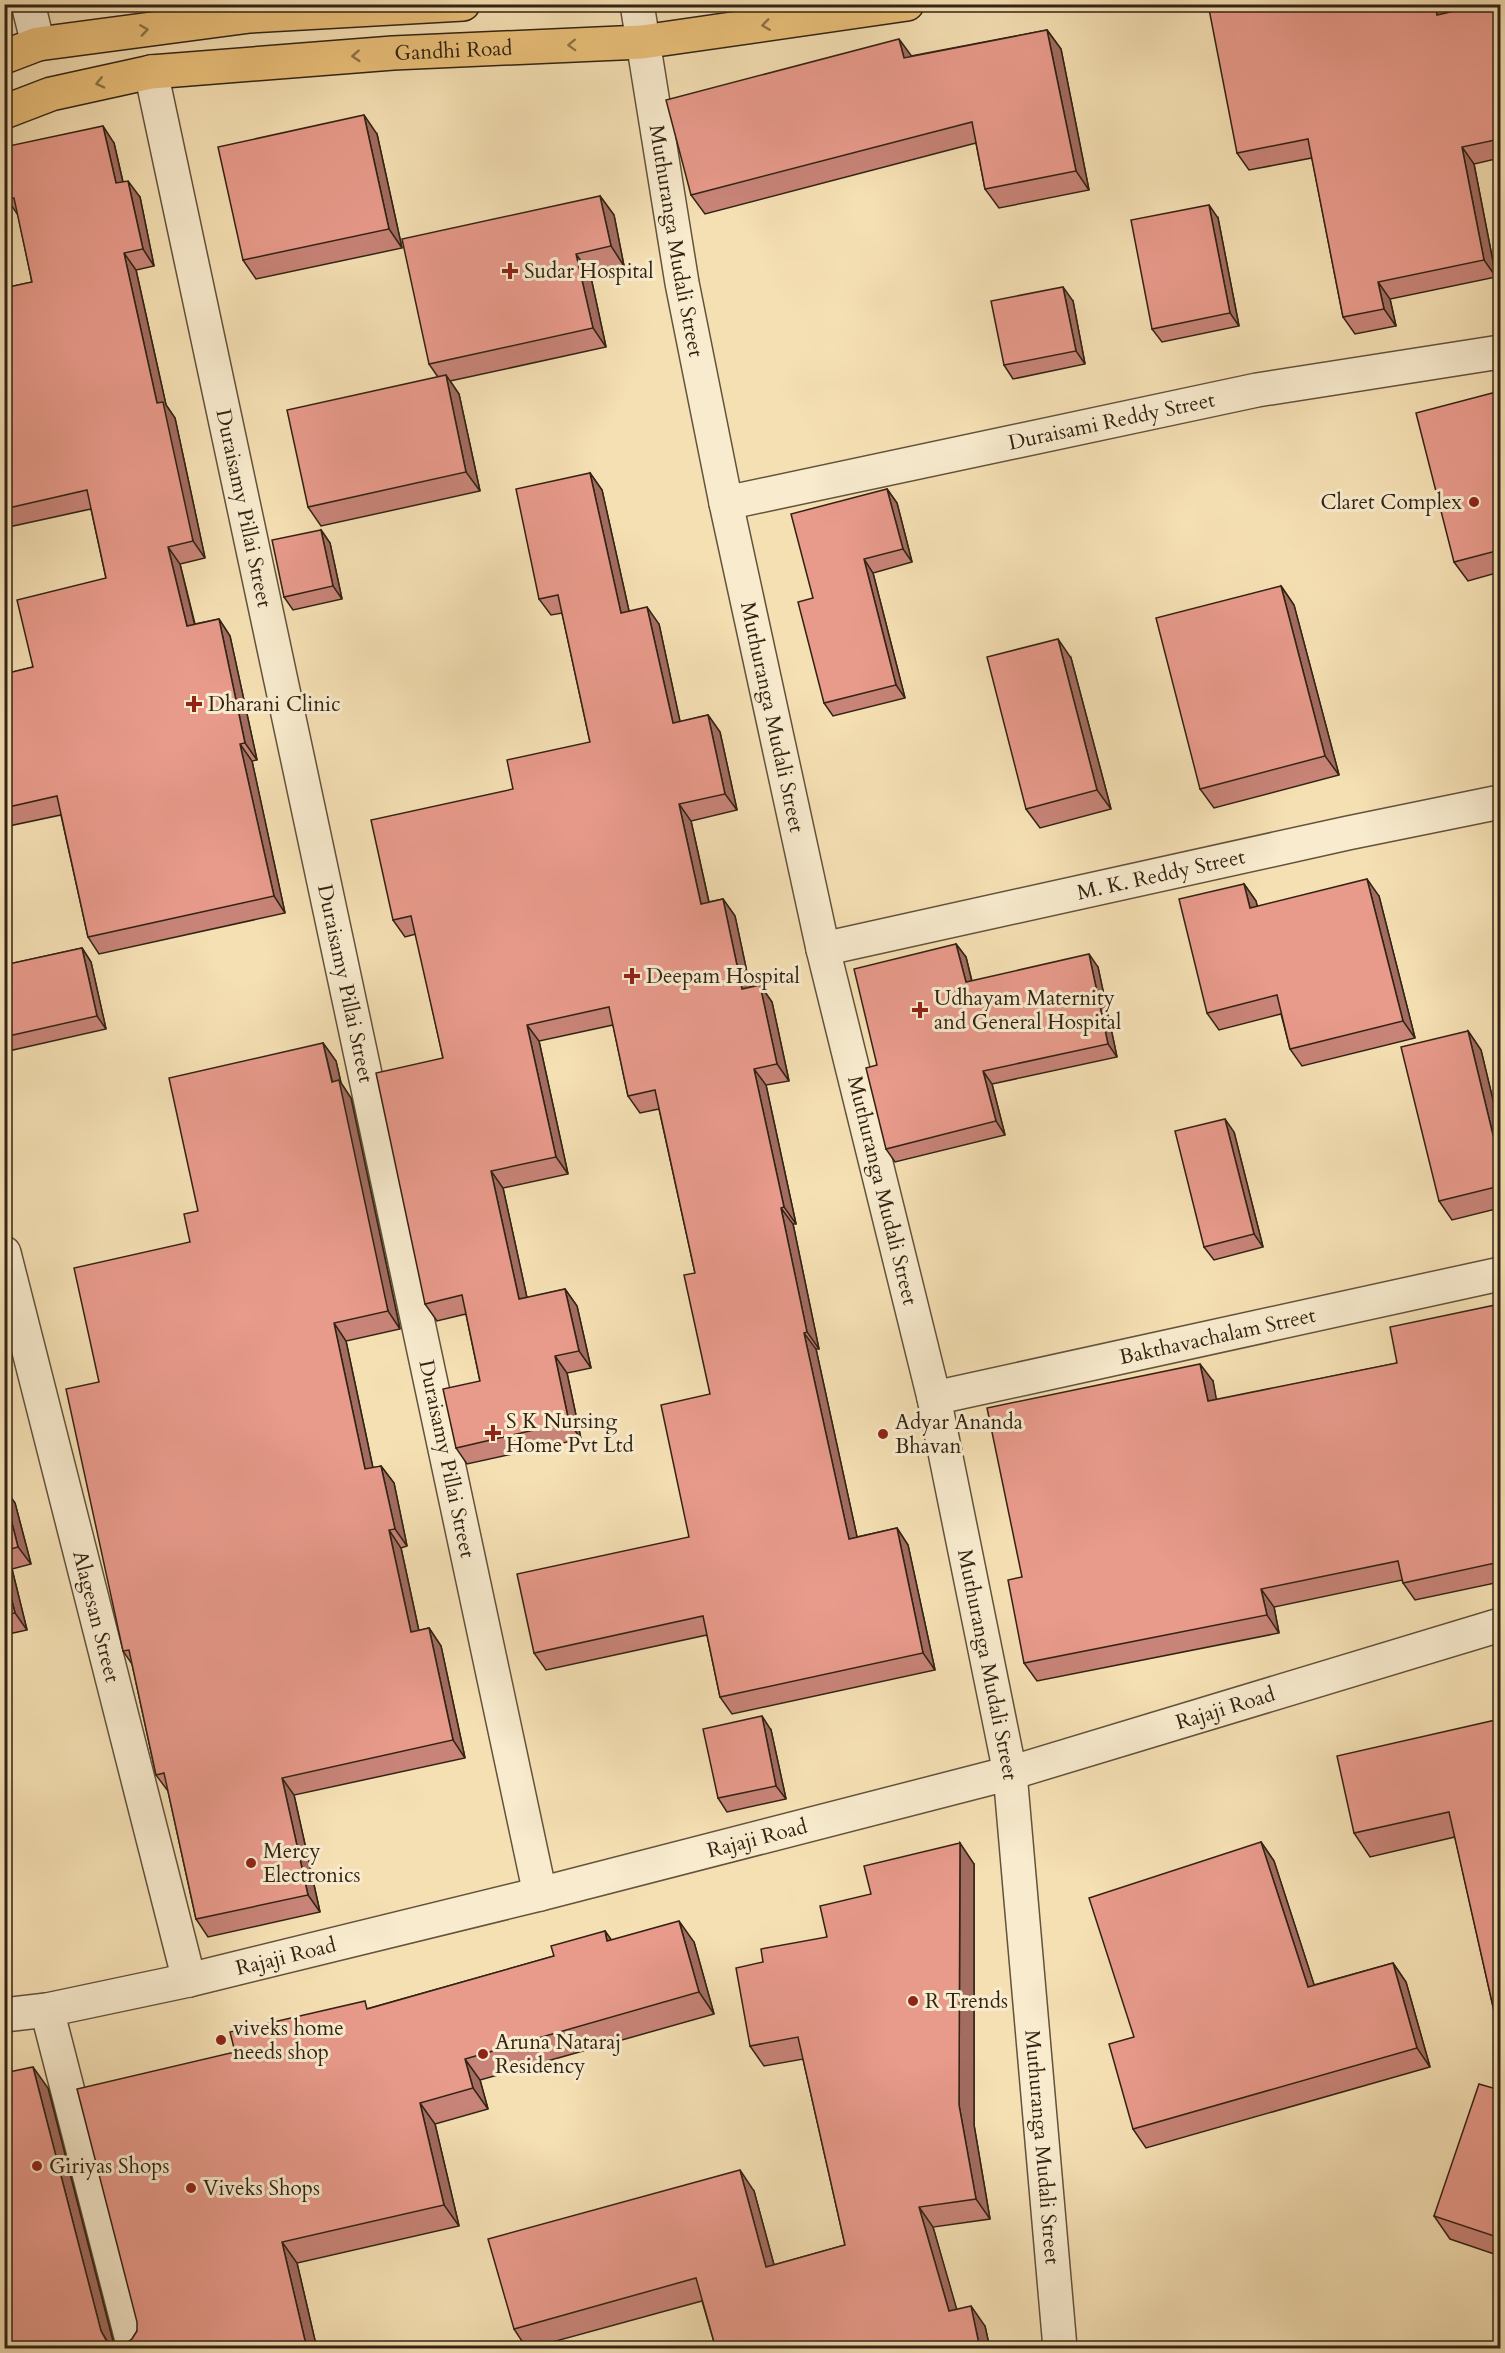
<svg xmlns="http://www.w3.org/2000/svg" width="1505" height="2353" viewBox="0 0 1505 2353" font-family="Cardo,serif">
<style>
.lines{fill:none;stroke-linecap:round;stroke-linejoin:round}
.minor-casing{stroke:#63523c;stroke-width:36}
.major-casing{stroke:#322314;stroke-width:36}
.minor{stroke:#f8ebce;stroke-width:33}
.major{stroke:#eac07a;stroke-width:33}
.wall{fill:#c88478;stroke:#322314;stroke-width:1.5}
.shaded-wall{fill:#a26c61;stroke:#322314;stroke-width:1.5}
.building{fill:#e89a8b;stroke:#322314;stroke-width:1.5}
.oneway{stroke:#8e7247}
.poi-dot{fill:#8f2418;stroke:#f8ebce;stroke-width:2}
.labels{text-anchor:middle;stroke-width:6;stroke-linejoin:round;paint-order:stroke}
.street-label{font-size:21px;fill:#322314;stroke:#f8ebce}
.poi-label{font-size:21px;fill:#322314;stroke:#f8ebce;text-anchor:start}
</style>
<rect width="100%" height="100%" fill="#f5e0b4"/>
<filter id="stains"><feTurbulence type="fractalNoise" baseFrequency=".00333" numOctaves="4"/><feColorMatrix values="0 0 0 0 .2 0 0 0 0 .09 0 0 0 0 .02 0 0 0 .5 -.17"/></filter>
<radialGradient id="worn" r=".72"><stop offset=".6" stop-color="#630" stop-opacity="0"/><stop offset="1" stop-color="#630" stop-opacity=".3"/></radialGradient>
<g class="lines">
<g class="minor-casing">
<g id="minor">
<path d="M28,4L38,44"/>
<path id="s1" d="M637,4L682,283L726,503L823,949L934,1398L1010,1773L1060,2348"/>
<path id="s2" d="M151,72L540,1894"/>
<path id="s3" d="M726,503L1257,390L1500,352"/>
<path id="s4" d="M823,949L1348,833L1500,802"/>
<path id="s5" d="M4,1253L189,1980"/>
<path id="s6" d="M934,1398L1500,1274"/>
<path d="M47,2010L134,2348"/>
<path id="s7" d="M4,2015L47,2010L189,1980L540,1894L1010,1773L1500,1625"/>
</g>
</g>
<g class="major-casing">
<g id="major">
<path d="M4,57L38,44L250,16L463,4"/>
<path id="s8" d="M4,112L51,94L151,72L393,53L642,42L907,4"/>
</g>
</g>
<use href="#minor" class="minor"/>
<use href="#major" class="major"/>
</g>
<path class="wall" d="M1334,4V6L1343,4H1443L1445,13L1500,4V158L1474,164L1496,277L1390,299L1396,326L1355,334L1343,317L1312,158L1249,170L1237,153Z
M1047,30L1061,49L1089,190L999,208L985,189L976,143L705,214L691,195L911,56Z
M377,134L402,248L256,279L243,260Z
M114,143L123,182L140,197L154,266L136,270L166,405L175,418L205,558L180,564L195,624L219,619L230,636L257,760L252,761L285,913L99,954L88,937L61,815L4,827V674L33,667L106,578L91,509L4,528V288L32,282L18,215L7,199Z
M600,196L614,215L624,266L590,273L606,347L450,381L459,394L480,491L321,526L308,507L438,377L429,364Z
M1218,218L1239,326L1162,342L1152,329Z
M1073,301L1085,364L1013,379L1004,365Z
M1500,391V572L1468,581L1454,562Z
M590,473L602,490L629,611L659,624L680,722L708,715L720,732L737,810L691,821L709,902L723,899L735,916L750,987L760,985L772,1002L789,1081L766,1085L796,1224H793L819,1349H816L857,1537L897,1528L908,1545L935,1670L732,1714L720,1697L707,1635L546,1670L534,1653L689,1537L710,1394L695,1273L659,1109L640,1113L628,1096L613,1025L539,1041L568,1174L503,1188L527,1298L565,1289L577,1306L591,1368L567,1373L581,1439L467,1464L456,1448L480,1381L466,1314L437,1321L425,1304L443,1058L416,934L405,937L393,920L513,789L590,742L562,613L551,615L539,599Z
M887,489L897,503L912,562L873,573L905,698L833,716L824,703L813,598Z
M321,530L330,543L342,599L293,610L284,597Z
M1281,586L1294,605L1339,775L1214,808L1200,789Z
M1071,658L1111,809L1040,828L1026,809Z
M1244,884L1256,901L1257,906L1379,896L1415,1038L1302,1066L1290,1049L1281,1014L1219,1030L1207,1013Z
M956,944L966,957L972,981L1098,967L1117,1057L992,1084L1005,1135L895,1162L886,1149L877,1065Z
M82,948L91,962L106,1029L4,1052V965Z
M1468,1031L1481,1050L1500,1129V1208L1452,1220L1439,1201Z
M323,1043L336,1061L341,1083L351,1098L400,1329L346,1341L373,1468L381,1466L394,1483L407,1546L401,1548L419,1631L429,1628L441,1646L465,1758L294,1795L320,1912L208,1937L196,1919L168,1791L156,1775L132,1664L123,1651L99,1382L190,1242L198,1211Z
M1234,1132L1263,1247L1214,1260L1204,1247Z
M1500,1304V1582L1415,1600L1403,1583L1402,1580L1274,1607L1279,1633L1037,1681L1024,1663L1022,1577L1213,1381L1216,1400L1397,1363Z
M4,1488L15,1503L31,1564L12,1569L27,1630L4,1635Z
M1500,1719V2039L1499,2024L1496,2020L1455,1837L1370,1857L1354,1833Z
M771,1730L786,1799L727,1812L718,1798Z
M1261,1842L1274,1861L1314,1985L1393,1963L1406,1982L1430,2067L1146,2148L1133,2129L1134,2037Z
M974,1864V2125L990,2219L933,2227L956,2309L985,2326L990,2349H716L702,2301L527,2349L514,2329L754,2191L774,2265L845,2245L803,2059L764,2066L750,2046L763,1962L827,1937L871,1894Z
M605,1931L611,1940L694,1942L714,2014L480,2080L488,2109L435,2124L459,2226L297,2263L317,2349H4L48,2088L114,2344L123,2345L132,2339L137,2331L235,2052L370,2008L554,1956Z
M1500,2090V2256L1450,2239L1434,2216Z"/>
<path class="shaded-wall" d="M1325,4H1334L1338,25L1326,8Z
M1435,4H1443L1448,31L1437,15Z
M1047,30L1061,49L1089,190L1076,171Z
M899,39L913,58H904Z
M364,115L377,134L402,248L389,229Z
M103,126L114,143L127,200L116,183Z
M1462,147L1474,164L1496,277L1484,260Z
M128,181L140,197L154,266L143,249Z
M600,196L614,215L624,266L611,246Z
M1209,205L1218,218L1239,326L1230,313Z
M124,253L136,270L166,405L175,418L205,558L193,541L157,403Z
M576,254L590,273L606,347L593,328Z
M1378,282L1390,299L1396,326L1384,309Z
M1063,287L1073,301L1085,364L1076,351Z
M446,375L459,394L480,491L466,472Z
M590,473L602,490L633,629L621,613Z
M887,489L897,503L912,562L903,549Z
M321,530L330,543L342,599L333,586Z
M168,547L180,564L199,643L187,626Z
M864,559L873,573L905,698L896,685Z
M1281,586L1294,605L1339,775L1325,756Z
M647,607L659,624L684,740L673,723Z
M219,619L230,636L257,760L245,743Z
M1058,639L1071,658L1111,809L1097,790Z
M708,715L720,732L737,810L725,794Z
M240,744L252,761L285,913L274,896Z
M679,804L691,821L713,921L701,904Z
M1367,879L1379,896L1415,1038L1403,1021Z
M1244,884L1256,901L1262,925L1250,908Z
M723,899L735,916L754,1005L742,989Z
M956,944L966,957L975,995L966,982Z
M82,948L91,962L106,1029L97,1016Z
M1089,954L1098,967L1117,1057L1108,1044Z
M760,985L772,1002L789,1081L777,1064Z
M527,1025L539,1041L568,1174L556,1157Z
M1468,1031L1481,1050L1500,1129V1164Z
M323,1043L336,1061L341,1083L351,1098L400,1329L388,1311Z
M754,1069L766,1085L796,1224L784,1207Z
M983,1071L992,1084L1005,1135L996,1121Z
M1225,1119L1234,1132L1263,1247L1254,1234Z
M491,1171L503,1188L531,1316L519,1299Z
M781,1208L793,1224L819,1349L807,1332Z
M565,1289L577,1306L591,1368L579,1351Z
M334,1323L346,1341L377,1487L365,1469Z
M804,1333L816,1349L861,1555L849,1539Z
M555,1356L567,1373L581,1439L569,1422Z
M1200,1364L1213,1381L1220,1419L1208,1401Z
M381,1466L394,1483L407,1546L395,1529Z
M4,1488L15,1503L31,1564L18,1547L4,1491Z
M897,1528L908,1545L935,1670L923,1653Z
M389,1530L401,1548L423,1650L411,1632Z
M4,1558L12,1569L27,1630L15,1613L4,1570Z
M1261,1589L1274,1607L1279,1633L1267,1615Z
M429,1628L441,1646L465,1758L453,1740Z
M762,1716L771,1730L786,1799L776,1786Z
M282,1778L294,1795L320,1912L308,1895Z
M1261,1842L1274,1861L1321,2006L1308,1987Z
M960,1843L974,1864V2125L990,2219L976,2199L959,2105Z
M679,1921L694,1942L714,2014L699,1992Z
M605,1931L620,1952L607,1941Z
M1393,1963L1406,1982L1430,2067L1417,2048Z
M465,2059L480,2080L488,2109L473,2088Z
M33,2067L48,2088L115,2349H112L101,2331Z
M420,2103L435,2124L459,2226L444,2205Z
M740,2170L754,2191L780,2287L766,2267Z
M919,2207L933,2227L963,2331L949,2311Z
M282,2242L297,2263L317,2349H307Z
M971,2306L985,2326L990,2349H980Z"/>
<path class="building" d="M1208,4H1325L1326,8L1343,4H1435L1437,15L1485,4H1500V139L1462,147L1484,260L1378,282L1384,309L1343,317L1308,139L1237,153Z
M1047,30L1076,171L985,189L972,122L691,195L666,100L899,39L904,58Z
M364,115L389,229L243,260L218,147Z
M103,126L116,183L128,181L143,249L124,253L157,403L163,402L193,541L168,547L187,626L219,619L245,743L240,744L274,896L88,937L57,796L4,808V674L33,667L17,600L106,578L87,490L4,509V288L32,282L14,198L7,199L4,189V147Z
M600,196L611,246L576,254L593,328L429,364L402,239Z
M1209,205L1230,313L1152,329L1131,220Z
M1063,287L1076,351L1004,365L991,301Z
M446,375L466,472L308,507L287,410Z
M1500,391V550L1454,562L1416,413Z
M590,473L621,613L647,607L673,723L708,715L725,794L679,804L701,904L723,899L742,989L760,985L777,1064L754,1069L784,1207L781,1208L807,1332L804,1333L849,1539L897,1528L923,1653L720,1697L703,1616L534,1653L517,1574L689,1537L661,1405L710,1394L684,1275L695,1273L655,1090L628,1096L609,1007L527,1025L556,1157L491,1171L519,1299L565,1289L579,1351L555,1356L569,1422L456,1448L443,1389L480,1381L462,1295L425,1304L376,1073L443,1058L411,916L393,920L371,820L513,789L507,760L590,742L558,595L539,599L516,489Z
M887,489L903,549L864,559L896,685L824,703L798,602L813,598L791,514Z
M321,530L333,586L284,597L272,540Z
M1281,586L1325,756L1200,789L1156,618Z
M1058,639L1097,790L1026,809L987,657Z
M1367,879L1403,1021L1290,1049L1277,995L1207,1013L1179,899L1244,884L1250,908Z
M956,944L966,982L1089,954L1108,1044L983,1071L996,1121L886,1149L866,1068L877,1065L854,969Z
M82,948L97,1016L4,1037V965Z
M1468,1031L1500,1164V1186L1439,1201L1401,1047Z
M323,1043L332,1082L339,1080L388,1311L334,1323L365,1469L381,1466L395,1529L389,1530L411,1632L429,1628L453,1740L282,1778L308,1895L196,1919L164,1773L156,1775L129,1650L123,1651L66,1389L99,1382L74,1268L190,1242L184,1214L198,1211L169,1078Z
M1225,1119L1254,1234L1204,1247L1175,1131Z
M1500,1304V1562L1403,1583L1398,1561L1261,1589L1267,1615L1024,1663L1008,1580L1022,1577L987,1408L1200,1364L1208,1401L1397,1363L1390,1327Z
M4,1491L18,1547L4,1551Z
M4,1570L15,1613L4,1615Z
M762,1716L776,1786L718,1798L703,1729Z
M1500,1719V2019L1496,2020L1449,1812L1354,1833L1337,1756Z
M1261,1842L1308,1987L1393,1963L1417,2048L1133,2129L1109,2044L1134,2037L1089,1898Z
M960,1843L959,2105L976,2199L919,2207L949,2311L971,2306L980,2349H768L767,2343L748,2349H716L696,2278L514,2329L488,2239L740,2170L766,2267L845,2245L798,2037L750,2046L736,1968L763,1962L761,1949L827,1937L820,1906L871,1894L864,1866Z
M679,1921L699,1992L465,2059L473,2088L420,2103L444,2205L282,2242L307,2349H148L147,2345L131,2349H4V2073L33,2067L101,2331L106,2340L115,2345H123L132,2339L137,2331V2322L77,2089L235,2052L230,2032L365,2001L367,2009L554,1956L551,1946L605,1931L607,1941Z
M1500,2021V2039L1498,2028Z
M1479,2084L1500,2090V2238L1434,2216Z"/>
<defs><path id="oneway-chevron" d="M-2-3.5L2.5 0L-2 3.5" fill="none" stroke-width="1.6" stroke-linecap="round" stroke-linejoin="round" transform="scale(1.5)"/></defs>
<g class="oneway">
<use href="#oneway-chevron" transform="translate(766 25) rotate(172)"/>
<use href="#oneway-chevron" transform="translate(144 30) rotate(-8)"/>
<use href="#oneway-chevron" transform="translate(572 45) rotate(178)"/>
<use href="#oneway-chevron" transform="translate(356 56) rotate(176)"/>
<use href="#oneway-chevron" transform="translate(100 83) rotate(167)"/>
</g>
<g class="poi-dot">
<path d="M507 262h6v6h6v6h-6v6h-6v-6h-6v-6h6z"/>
<circle cx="1474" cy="502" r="6"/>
<path d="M191 695h6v6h6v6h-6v6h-6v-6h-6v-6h6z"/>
<path d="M629 967h6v6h6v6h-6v6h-6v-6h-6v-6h6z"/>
<path d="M917 1001h6v6h6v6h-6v6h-6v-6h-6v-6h6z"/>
<path d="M490 1424h6v6h6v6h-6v6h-6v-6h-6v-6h6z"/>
<circle cx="883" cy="1434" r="6"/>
<circle cx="251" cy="1863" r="6"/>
<circle cx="913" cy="2001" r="6"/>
<circle cx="221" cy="2040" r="6"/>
<circle cx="483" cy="2054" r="6"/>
<circle cx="37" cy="2166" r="6"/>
<circle cx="191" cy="2188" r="6"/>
</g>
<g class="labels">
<g class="street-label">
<text dy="7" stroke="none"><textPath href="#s8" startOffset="456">Gandhi Road</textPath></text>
<text dy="7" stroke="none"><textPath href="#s1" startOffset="240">Muthuranga Mudali Street</textPath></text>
<text dy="7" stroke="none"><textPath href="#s3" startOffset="394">Duraisami Reddy Street</textPath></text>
<text dy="7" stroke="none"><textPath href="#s2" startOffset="446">Duraisamy Pillai Street</textPath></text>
<text dy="7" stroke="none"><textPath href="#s1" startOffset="726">Muthuranga Mudali Street</textPath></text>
<text dy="7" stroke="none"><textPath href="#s4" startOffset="346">M. K. Reddy Street</textPath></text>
<text dy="7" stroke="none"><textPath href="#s2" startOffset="932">Duraisamy Pillai Street</textPath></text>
<text dy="7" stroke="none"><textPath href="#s1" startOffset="1212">Muthuranga Mudali Street</textPath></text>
<text dy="7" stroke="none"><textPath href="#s6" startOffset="290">Bakthavachalam Street</textPath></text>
<text dy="7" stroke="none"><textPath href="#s2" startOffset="1418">Duraisamy Pillai Street</textPath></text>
<text dy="7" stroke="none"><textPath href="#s5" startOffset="375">Alagesan Street</textPath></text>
<text dy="7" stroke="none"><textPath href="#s1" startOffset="1698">Muthuranga Mudali Street</textPath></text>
<text dy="7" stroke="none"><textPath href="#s7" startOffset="1260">Rajaji Road</textPath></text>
<text dy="7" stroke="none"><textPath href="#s7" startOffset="774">Rajaji Road</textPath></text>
<text dy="7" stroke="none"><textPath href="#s7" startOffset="288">Rajaji Road</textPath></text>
<text dy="7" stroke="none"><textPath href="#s1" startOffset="2184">Muthuranga Mudali Street</textPath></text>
</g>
<g class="poi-label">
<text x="524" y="278">Sudar Hospital</text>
<text x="1462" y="509" text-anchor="end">Claret Complex</text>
<text x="208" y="711">Dharani Clinic</text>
<text x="646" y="983">Deepam Hospital</text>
<text x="934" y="1005">Udhayam Maternity<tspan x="934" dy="24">and General Hospital</tspan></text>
<text x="506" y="1428">S K Nursing<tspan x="506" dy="24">Home Pvt Ltd</tspan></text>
<text x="895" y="1429">Adyar Ananda<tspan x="895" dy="24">Bhavan</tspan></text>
<text x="263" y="1858">Mercy<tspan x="263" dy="24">Electronics</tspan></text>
<text x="925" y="2008">R Trends</text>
<text x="233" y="2035">viveks home<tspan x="233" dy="24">needs shop</tspan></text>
<text x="495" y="2049">Aruna Nataraj<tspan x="495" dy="24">Residency</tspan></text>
<text x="49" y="2173">Giriyas Shops</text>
<text x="203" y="2195">Viveks Shops</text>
</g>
</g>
<rect width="1505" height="2353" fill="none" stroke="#f5e0b4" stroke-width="24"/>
<rect x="6" y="6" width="1493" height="2341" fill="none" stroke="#322314" stroke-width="3"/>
<rect x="12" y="12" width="1481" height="2329" fill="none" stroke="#322314" stroke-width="1.5"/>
<rect width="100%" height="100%" filter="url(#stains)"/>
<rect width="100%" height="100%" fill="url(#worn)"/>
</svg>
